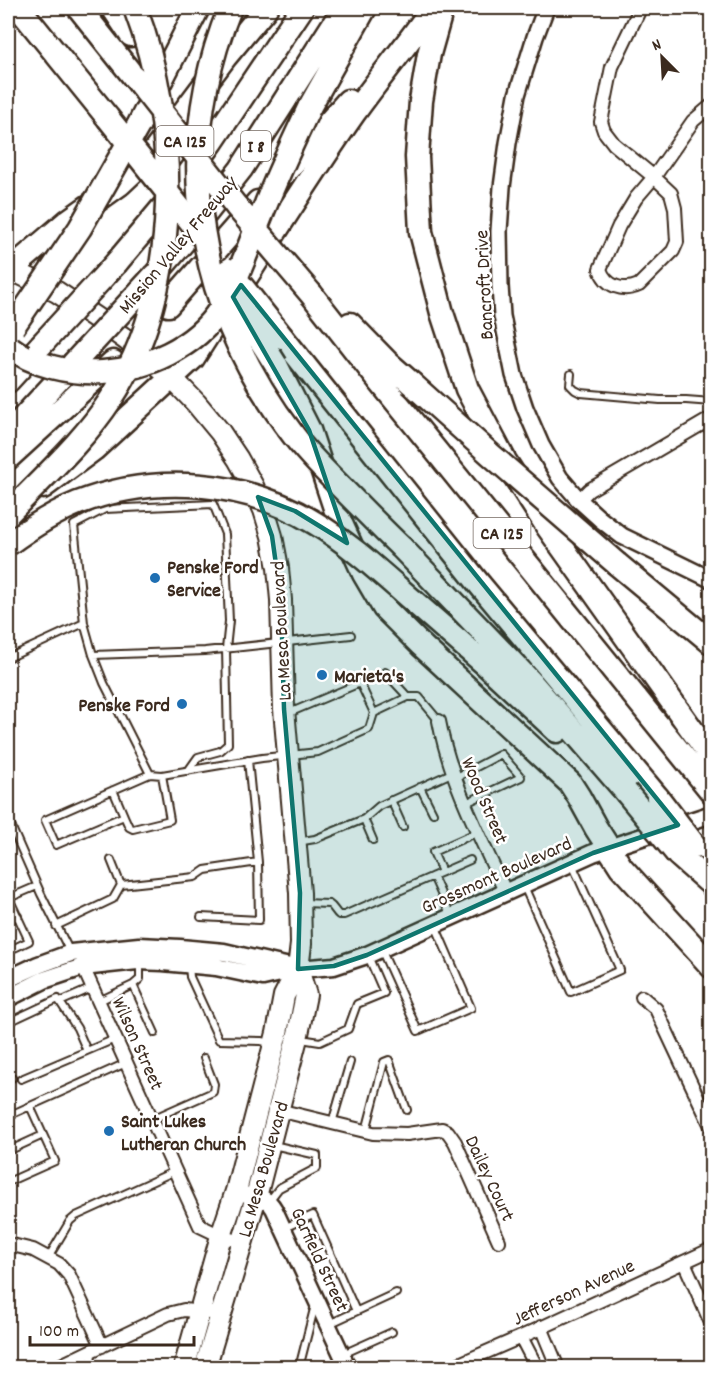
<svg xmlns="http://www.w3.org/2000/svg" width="719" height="1375" viewBox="0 0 719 1375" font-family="Dekko,sans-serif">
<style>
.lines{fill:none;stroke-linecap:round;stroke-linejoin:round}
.service-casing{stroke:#3b2a1e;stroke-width:10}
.minor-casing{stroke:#3b2a1e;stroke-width:16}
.tertiary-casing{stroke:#3b2a1e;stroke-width:20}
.secondary-casing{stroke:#3b2a1e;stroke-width:21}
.primary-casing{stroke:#3b2a1e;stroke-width:24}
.motorway-casing{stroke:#3b2a1e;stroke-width:27}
.service{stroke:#fff;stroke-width:6}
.minor{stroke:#fff;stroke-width:12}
.tertiary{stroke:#fff;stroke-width:15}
.secondary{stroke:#fff;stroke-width:16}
.primary{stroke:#fff;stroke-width:20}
.motorway{stroke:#fff;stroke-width:22}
.motorway-bridge-casing{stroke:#3b2a1e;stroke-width:27;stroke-linecap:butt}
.motorway-bridge{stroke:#fff;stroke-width:22}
.marked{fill:#0f766e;fill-opacity:0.2;stroke:#0f766e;stroke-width:4.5;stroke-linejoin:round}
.poi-dot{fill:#1f6fb2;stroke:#fff;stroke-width:2}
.labels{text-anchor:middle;stroke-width:5;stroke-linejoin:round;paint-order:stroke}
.shield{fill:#fff;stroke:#766a62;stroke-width:1.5}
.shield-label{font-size:18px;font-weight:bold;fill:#3b2a1e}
.street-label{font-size:20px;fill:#3b2a1e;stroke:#fff}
.poi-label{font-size:20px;font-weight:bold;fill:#3b2a1e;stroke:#fff;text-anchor:start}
</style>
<rect width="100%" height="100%" fill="#fff"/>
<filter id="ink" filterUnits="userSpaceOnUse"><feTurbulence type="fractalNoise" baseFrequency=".0167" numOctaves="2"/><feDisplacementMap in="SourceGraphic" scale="12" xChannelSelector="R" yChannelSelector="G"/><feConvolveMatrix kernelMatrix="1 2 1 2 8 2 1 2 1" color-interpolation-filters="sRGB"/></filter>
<g filter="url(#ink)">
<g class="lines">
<g class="service-casing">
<path id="service" d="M571,374L570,385L575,390L581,393L660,400H686L712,402
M93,655L84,623L74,525L105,509L213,504L225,534L229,621L226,649L228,744L220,751L198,757L188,771
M8,658L84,623
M408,697H419L439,721
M374,713L408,697L385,672
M150,774L104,683L93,655L205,651L351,635
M455,778L501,754L521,777L466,803
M420,787L433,813
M113,790L124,816L56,845L45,820L150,774L162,775L262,758L318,752L369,729L374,713L360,683L289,713
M391,800L403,827
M124,816L129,827L133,829L170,820L162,775
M8,819L41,894L70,952
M364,819L379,806L445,776L452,773
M297,842L315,839L364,819L373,840
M111,860L121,885
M442,872L433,852L478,832
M433,876L451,916
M523,884L571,992L620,970L572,864
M8,893L9,898L37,886
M304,903L329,904C334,907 335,912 339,915H344L470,860
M201,917L259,920L258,862
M8,920L18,916
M56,926L113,899L121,885L195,877L205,870L258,862L248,760
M381,949L418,1031L471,1008L435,925
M8,951L29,941L9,898
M189,965L190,977L219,1040L261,1041L271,1043
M133,985L155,1033
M99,1001L133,985L140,979V962
M60,1002L92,988
M13,1020L58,999L77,1028L87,1051
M301,1039L320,1042L348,1029L357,1004L384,993L368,956
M21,1079L115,1039
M8,1080L12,1078
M8,1116L126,1063
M152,1119L213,1092L214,1084L204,1058
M332,1123L350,1062
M366,1131L384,1062L389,1060L407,1110
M8,1151L43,1135
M8,1182L55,1161L30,1106
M269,1201L279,1188L317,1168V1155L273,1145
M284,1228L313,1215L356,1311
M48,1258L70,1221L76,1216L175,1171
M329,1324L396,1293
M343,1354L392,1332
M91,1368L92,1351
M299,1368L315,1305"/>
</g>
<g class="minor-casing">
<path id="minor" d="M639,8L638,13L612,67L601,122L604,131L614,144L654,177L671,193L675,208L677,242L673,251L639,285C623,292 606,287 600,269L619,226L636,198L654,177L693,121L712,105
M579,500L589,490L712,418
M439,721C450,780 480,837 505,891
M83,967L200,1226L221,1236L241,1242
M642,997L656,1009L712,1128
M274,1109L373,1133L407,1134L442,1129L448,1132L455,1142L499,1241
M8,1244L33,1250L59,1264L69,1275L102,1346
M684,1262L712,1325
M541,1327L558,1368
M521,1337L537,1368
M55,1368L168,1314L184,1310L220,1314
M450,1368L521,1337L712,1249"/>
</g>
<g class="tertiary-casing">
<path id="tertiary" d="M546,8L535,37L517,95L508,143L502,187L499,231L500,286L502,316L514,375L525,408L541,445L560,478L579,500L600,519L622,536L712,580
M247,1195C260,1198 267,1197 274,1209L348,1368"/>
</g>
<g class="secondary-casing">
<path id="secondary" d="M8,979L38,965L71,953L139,946L180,948L224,952L294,968
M8,998L44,980L83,967L137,961L163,962L216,967L263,977L298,969L334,966L367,955L593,853L712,814"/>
</g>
<g class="primary-casing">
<path id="primary" d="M10,269L57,292L96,318L128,341L172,378L196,403L220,432L238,459L253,486L264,510L272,536L278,568L281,600L284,709L300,893L301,944L298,969L306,995L298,1034L256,1197L205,1368
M184,1368L221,1236L236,1191L277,1033L284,996L298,969"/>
</g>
<g class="motorway-casing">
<path id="motorway" d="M19,8L108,118
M79,8L134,77
M113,8L131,35
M442,8L429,54L421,101L417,157L421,232L442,313L467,389L505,461L547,526L712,758
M309,108L365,8
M138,126L198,8
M280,178L348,101
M117,262L175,193L212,142L302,8
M8,272L68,221L120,184L153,153L226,56L266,8
M155,275L185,240L241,169L344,8
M238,290C276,231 314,170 354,113C379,78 407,45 432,9
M312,295L373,373L712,792
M168,305L258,202
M350,324L387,362L411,383
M282,337L480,585L658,798
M276,365L309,430L338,517L364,574L384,608L421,645L570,783L579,797L596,828L621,867L712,967
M8,381L41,345
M8,434L73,364
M8,458L113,362
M43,487L94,449L193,358L216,322
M401,547L530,681L626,792
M617,564L712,643
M412,600L484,663L557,731
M678,855L712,885"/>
</g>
<use href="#service" class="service"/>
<use href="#minor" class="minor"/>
<use href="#tertiary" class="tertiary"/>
<use href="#secondary" class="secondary"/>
<use href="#primary" class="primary"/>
<use href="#motorway" class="motorway"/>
<g class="motorway-bridge-casing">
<path id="motorway-bridge" d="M230,8C170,156 197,310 294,436C307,453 322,468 337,483C358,504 379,526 401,547
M134,77L236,206L312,295
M108,118L203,237
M229,270L282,337
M225,284L276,365
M13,327L80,228L138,126
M41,345L117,262
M8,346C34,366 70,374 103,372C146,369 196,347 220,309C240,276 251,239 266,204C279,171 294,140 309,108
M73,364L155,275
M411,383L490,454L617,564
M8,514C43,477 83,442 111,399C183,291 180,125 135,8
M8,544C30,528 53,513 78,503C155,473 245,480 315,523C350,544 381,573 412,600
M626,792L678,855
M658,798L695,846"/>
</g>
<use href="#motorway-bridge" class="motorway-bridge"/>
</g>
</g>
<path class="marked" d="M241,285L678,825L593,853L367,955L334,966L298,969L300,893L284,709L281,600L272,536L258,497L295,511L347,543L309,430L233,297Z"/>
<g class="poi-dot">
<circle cx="155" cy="578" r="6"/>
<circle cx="322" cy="675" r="6"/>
<circle cx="182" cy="704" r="6"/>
<circle cx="109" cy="1131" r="6"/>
</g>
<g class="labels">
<g class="shield">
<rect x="156.5" y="126" width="57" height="30" rx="4.5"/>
<rect x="241" y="131" width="30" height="30" rx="4.5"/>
<rect x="473.5" y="518" width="57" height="30" rx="4.5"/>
</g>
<g class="shield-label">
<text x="185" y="147">CA 125</text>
<text x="256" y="152">I 8</text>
<text x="502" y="539">CA 125</text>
</g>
<g class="street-label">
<text transform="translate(177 244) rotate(-50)" y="7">Mission Valley Freeway</text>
<text transform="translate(483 285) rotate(-93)" y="7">Bancroft Drive</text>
<text transform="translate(280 631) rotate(-93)" y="7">La Mesa Boulevard</text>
<text transform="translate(486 800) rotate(67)" y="7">Wood Street</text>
<text transform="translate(496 874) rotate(-24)" y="7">Grossmont Boulevard</text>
<text transform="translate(139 1043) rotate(66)" y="7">Wilson Street</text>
<text transform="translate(262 1169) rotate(-74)" y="7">La Mesa Boulevard</text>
<text transform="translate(491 1178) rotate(65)" y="7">Dailey Court</text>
<text transform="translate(321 1259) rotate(65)" y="7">Garfield Street</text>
<text transform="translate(573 1291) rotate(-25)" y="7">Jefferson Avenue</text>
</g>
<g class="poi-label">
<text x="167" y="573">Penske Ford<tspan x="167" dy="23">Service</tspan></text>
<text x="334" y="682">Marieta's</text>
<text x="170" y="711" text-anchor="end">Penske Ford</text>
<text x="121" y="1127">Saint Lukes<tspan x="121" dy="23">Lutheran Church</tspan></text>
</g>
</g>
<rect width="719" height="1375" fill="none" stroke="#fff" stroke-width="30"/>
<rect x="15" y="15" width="689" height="1345" fill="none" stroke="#3b2a1e" stroke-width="2" filter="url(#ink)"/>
<g transform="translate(662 57) rotate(336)" stroke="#ffffff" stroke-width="4.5" paint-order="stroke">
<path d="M0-4.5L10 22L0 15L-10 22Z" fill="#3b2a1e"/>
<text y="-9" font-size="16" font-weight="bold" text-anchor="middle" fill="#3b2a1e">N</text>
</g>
<path d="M30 1336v9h164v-9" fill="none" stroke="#3b2a1e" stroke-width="3"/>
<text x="39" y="1336" font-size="18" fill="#3b2a1e" stroke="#ffffff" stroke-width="4.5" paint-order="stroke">100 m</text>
</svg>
